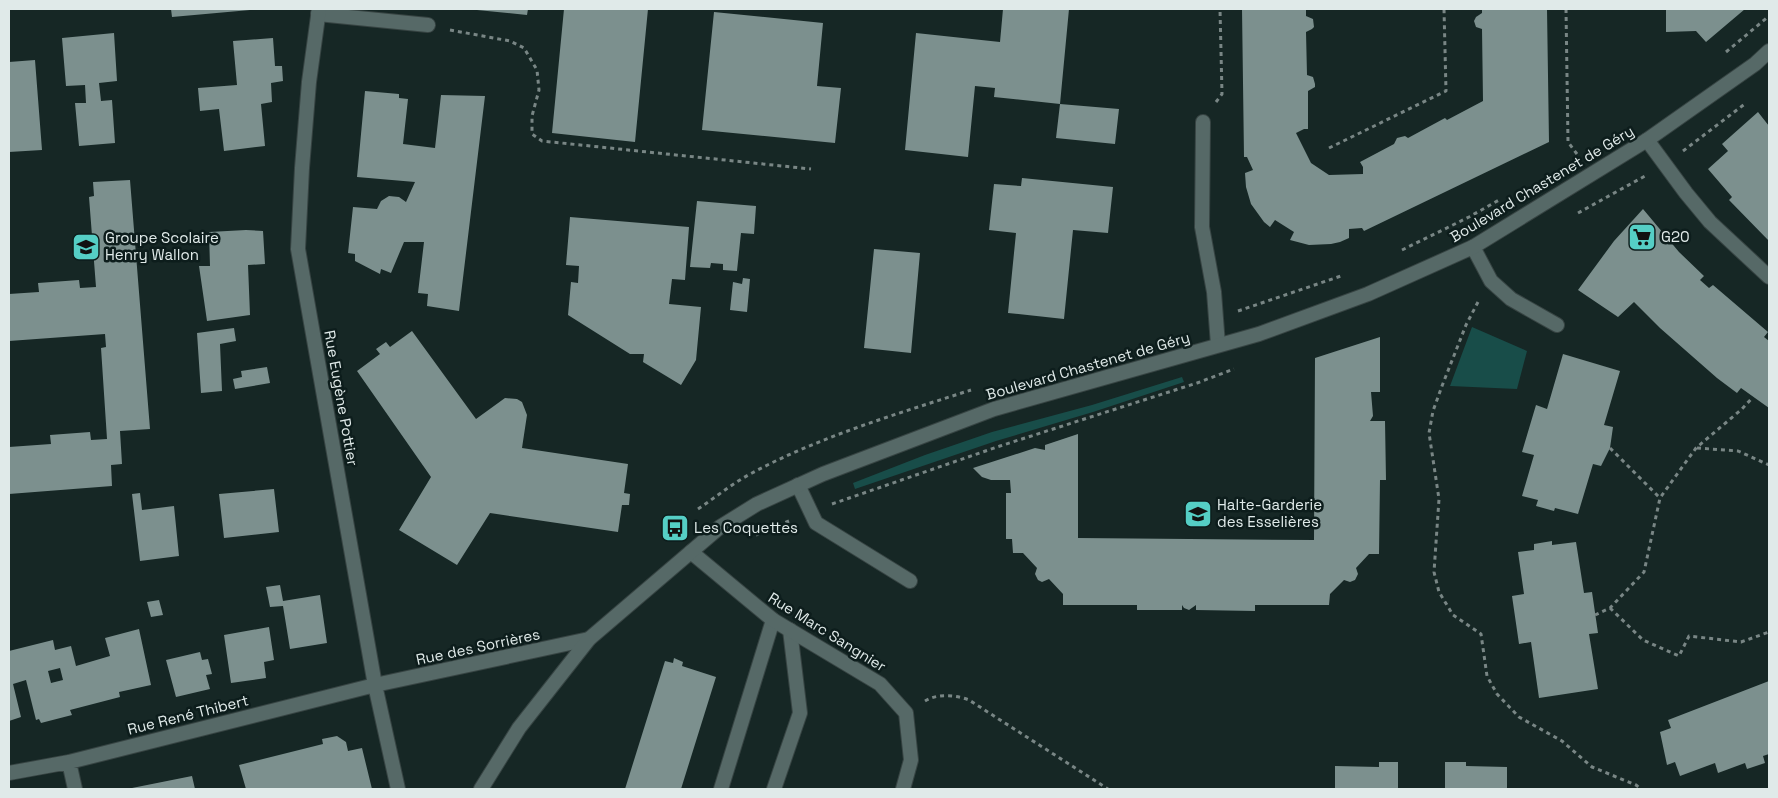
<svg xmlns="http://www.w3.org/2000/svg" width="1778" height="798" viewBox="0 0 1778 798" font-family="'Space Grotesk',sans-serif">
<style>
.green{fill:#184d49}
.building{fill:#7c908e;fill-rule:evenodd}
.lines{fill:none;stroke-linecap:round;stroke-linejoin:round}
.service-casing{stroke:#374443;stroke-width:16}
.minor-casing{stroke:#374443;stroke-width:16}
.tertiary-casing{stroke:#374443;stroke-width:16}
.path{stroke:#798685;stroke-width:3;stroke-dasharray:4 4;stroke-linecap:butt}
.service{stroke:#566967;stroke-width:14}
.minor{stroke:#566967;stroke-width:14}
.tertiary{stroke:#566967;stroke-width:14}
.labels{text-anchor:middle;stroke-width:5;stroke-linejoin:round;paint-order:stroke}
.street-label{font-size:15px;fill:#e0eae9;stroke:#0d1d1c}
.poi-label{font-size:15px;fill:#e0eae9;stroke:#0d1d1c;text-anchor:start}
</style>
<rect width="100%" height="100%" fill="#162725"/>
<path class="green" d="M1472,327L1527,351L1517,389L1450,386Z
M1182,377L1184,382L1093,412L996,441L855,489L853,483L925,455L992,432L1092,405Z"/>
<path class="building" d="M171,9H250V10L172,17Z
M477,9H528L527,15L477,10Z
M564,9H648L635,142L552,133Z
M1003,9H1069L1060,104L1119,109L1115,144L1056,138L1060,104L994,97L995,88L975,86L968,157L905,150L916,33L1000,42Z
M1242,9H1306V16L1313,19L1314,27L1312,29L1306,32L1307,75L1313,77L1315,84V87L1308,91V129H1304L1296,133L1311,163L1329,175L1363,174V167L1360,162L1394,144L1397,138L1405,136L1408,138L1445,118L1447,120L1483,101L1482,29L1476,27L1474,21L1476,17L1482,13V9H1547L1549,142L1364,231L1362,228L1349,229V238L1340,242L1331,244L1309,245L1290,240L1294,232L1275,220L1270,227L1264,222L1251,204L1246,187L1245,173L1253,170L1247,157H1244Z
M1666,9H1745L1706,42L1696,31L1666,32Z
M714,12L823,23L817,86L841,88L835,143L702,130Z
M114,33L117,81L99,83L101,101L112,100L115,143L79,146L75,103H86L85,85L66,86L62,38Z
M273,38L275,66H282L283,81L271,83L272,102L261,104L265,146L224,151L219,109L200,111L198,88L237,85L233,41Z
M35,60L42,150L9,152V62Z
M365,91L399,94V98L408,99L403,144L435,148L441,95L485,96L459,311L427,306L428,294L418,293L424,242H404L391,273L381,269L380,274L355,261V254L348,253L353,207L377,209L381,201L389,196L399,197L406,202L415,182L357,177Z
M1758,112L1769,126V241L1729,200L1732,197L1708,169L1728,151L1722,144Z
M1022,178L1113,187L1108,233L1073,230L1064,319L1008,313L1016,233L989,230L994,184L1021,186Z
M130,180L150,429L120,431L122,464L111,465L112,486L9,494V447L51,444L50,435L90,432L91,440L107,439L101,348L106,347L105,334L9,341V294L39,292L38,283L79,280L80,288L96,287L89,197L94,196L93,182Z
M697,201L756,206L754,234L741,233L737,271L723,270V264L711,263L710,268L690,267Z
M1643,209L1679,252L1704,276L1700,280L1709,288L1713,285L1768,332L1764,337L1769,341V408L1741,388L1737,393L1717,378L1660,328L1634,302L1618,317L1578,290L1614,241Z
M570,217L689,227L685,280L672,279L669,304L701,307L696,360L681,385L643,362L644,354H630L568,315L571,282L578,283L579,266L566,265Z
M246,230L263,231L265,264L248,265L250,315L207,321L199,266H210L209,232Z
M874,249L920,253L911,353L864,348Z
M743,278L750,279L747,312L730,310L733,282L742,284Z
M234,328L236,341L220,344L222,391L201,393L197,333Z
M412,331L476,419L505,398L517,399L522,402L527,415L522,448L628,464L624,493L630,494L629,505H622L618,532L490,513L457,565L399,530L431,477L357,371L380,354L376,349L386,342L390,347Z
M1380,337V392H1371L1373,416L1370,421H1385L1386,480H1380L1379,554H1369L1356,568L1358,574L1355,580L1350,582L1344,580L1330,594L1329,605H1255V611L1196,610V605L1189,610L1184,608L1182,605V610H1137V605H1063V594L1049,579L1042,582L1038,580L1035,574L1037,568L1023,553H1013L1012,539H1006V493H1011L1010,480H991L982,477L973,468L1035,448L1045,450V445L1078,434V538L1314,540L1315,358Z
M1563,354L1620,371L1604,425L1613,427L1610,448L1601,466L1593,464L1578,514L1555,508L1554,511L1536,506L1538,500L1522,496L1534,455L1522,452L1536,405L1547,409Z
M267,367L270,383L235,389L233,379L242,377L241,371Z
M274,489L279,532L224,538L219,494Z
M140,493L142,510L174,506L179,556L140,561L132,494Z
M1552,541V545L1576,542L1584,593L1592,592L1598,633L1589,634L1598,689L1539,698L1531,642L1519,644L1512,596L1524,594L1518,552L1534,550V544Z
M280,585L283,601L320,595L327,643L290,649L283,606L270,607L266,587Z
M159,600L163,615L151,617L147,602Z
M269,627L274,660L264,662L266,678L231,683L224,635Z
M139,629L151,685L119,692L120,697L70,710L72,715L41,723L39,719L36,720L26,680L13,684L21,717L9,721V651L53,640L55,650L71,646L76,666L110,656L105,638ZM60,668L63,680L51,683L48,671Z
M200,652L202,660L208,659L212,674L206,675L210,689L176,697L166,660Z
M674,658L683,662L682,666L716,677L681,789H625L665,661L673,663Z
M1769,681V754L1763,756L1765,763L1747,769L1745,763L1718,773L1715,763L1680,776L1675,762L1667,765L1660,732L1671,728L1668,720Z
M337,736L346,742L348,751L362,748L372,789H246L239,765L323,744L322,739Z
M1379,762H1398V789H1335V766L1379,767Z
M1445,762H1466V766L1507,767V789H1445Z
M192,776L195,789H133L132,788Z"/>
<g class="lines">
<g class="service-casing">
<path id="service" d="M318,14L428,25
M1203,122L1202,227L1214,292L1218,345
M1473,247L1491,281L1511,299L1557,325
M798,485L816,523L910,581
M721,789L773,620
M774,789L800,713L790,630"/>
</g>
<g class="minor-casing">
<path id="minor" d="M319,9L309,82L302,168L298,249L375,685L398,789
M1647,140L1686,193L1710,222L1769,277
M691,552L773,620L880,684L906,713L911,760L903,789
M69,762L75,789
M9,773L69,762L375,685L589,639"/>
</g>
<g class="tertiary-casing">
<path id="tertiary" d="M481,789L519,728L589,639L720,527L757,504L823,474L994,409L1259,334L1368,294L1473,247L1647,140L1755,64L1769,51"/>
</g>
<path class="path" d="M1566,9L1568,142L1577,154
M450,30L510,41L524,48L537,70L539,90L532,116V134L542,141L811,169
M1726,52L1769,16
M1216,102L1222,94L1220,9
M1329,148L1446,91L1444,9
M1683,151L1746,103
M1578,213L1645,176
M1402,250L1469,217L1499,200
M1478,302L1466,325L1442,386L1433,411L1429,433L1439,499L1434,572L1439,592L1453,615L1481,634L1487,676L1497,694L1519,717L1562,741L1592,767L1636,785L1641,789
M1238,311L1341,276
M1610,448L1660,498
M1697,448L1738,451L1769,465
M832,504L1000,446L1197,383L1234,369
M698,509C716,497 733,483 752,473C821,436 897,414 971,390
M756,535L789,521
M1610,608L1643,640L1679,656L1689,636L1741,642L1769,632
M1595,615L1610,608L1644,572L1660,498L1696,448L1742,409L1753,397
M925,701C938,693 956,695 969,700L1108,789"/>
<use href="#service" class="service"/>
<use href="#minor" class="minor"/>
<use href="#tertiary" class="tertiary"/>
</g>
<defs>
<g id="supermarket-square" transform="scale(1.4375)"><rect x="-9" y="-9" width="18" height="18" rx="4" fill="#55cec5" stroke="#0d1d1c"/><path d="M-6-5.5h2.5l.6 2H6L4.5 2H-2.5L-4.4-4H-6ZM-1.5 3.2a1.3 1.3 0 1 0 .1 0ZM3 3.2a1.3 1.3 0 1 0 .1 0Z" fill="#111"/></g>
<g id="school-square" transform="scale(1.4375)"><rect x="-9" y="-9" width="18" height="18" rx="4" fill="#55cec5" stroke="#0d1d1c"/><path d="M0-5L7-2L0 1L-7-2ZM-4 1L0 2.5L4 1V4Q0 6-4 4Z" fill="#111"/></g>
<g id="bus-square" transform="scale(1.4375)"><rect x="-9" y="-9" width="18" height="18" rx="4" fill="#55cec5" stroke="#0d1d1c"/><path d="M-5-6H5V4H4V6H2V4H-2V6H-4V4H-5ZM-3.5-4V0h7V-4ZM-3.5 1.2v1.5H-2V1.2ZM2 1.2v1.5H3.5V1.2Z" fill="#111"/></g>
</defs>
<g fill-rule="evenodd">
<use href="#supermarket-square" x="1642" y="237"/>
<use href="#school-square" x="86" y="247"/>
<use href="#school-square" x="1198" y="514"/>
<use href="#bus-square" x="675" y="528"/>
</g>
<g class="labels">
<g class="street-label">
<text transform="translate(1542 184) rotate(-31)" y="5">Boulevard Chastenet de Géry</text>
<text transform="translate(1088 366) rotate(-16)" y="5">Boulevard Chastenet de Géry</text>
<text transform="translate(341 398) rotate(80)" y="5">Rue Eugène Pottier</text>
<text transform="translate(827 632) rotate(32)" y="5">Rue Marc Sangnier</text>
<text transform="translate(478 647) rotate(-12)" y="5">Rue des Sorrières</text>
<text transform="translate(188 715) rotate(-14)" y="5">Rue René Thibert</text>
</g>
<g class="poi-label">
<text x="1661" y="242">G20</text>
<text x="105" y="243">Groupe Scolaire<tspan x="105" dy="17">Henry Wallon</tspan></text>
<text x="1217" y="510">Halte-Garderie<tspan x="1217" dy="17">des Esselières</tspan></text>
<text x="694" y="533">Les Coquettes</text>
</g>
</g>
<rect width="1778" height="798" fill="none" stroke="#e0eae9" stroke-width="20"/>
</svg>
